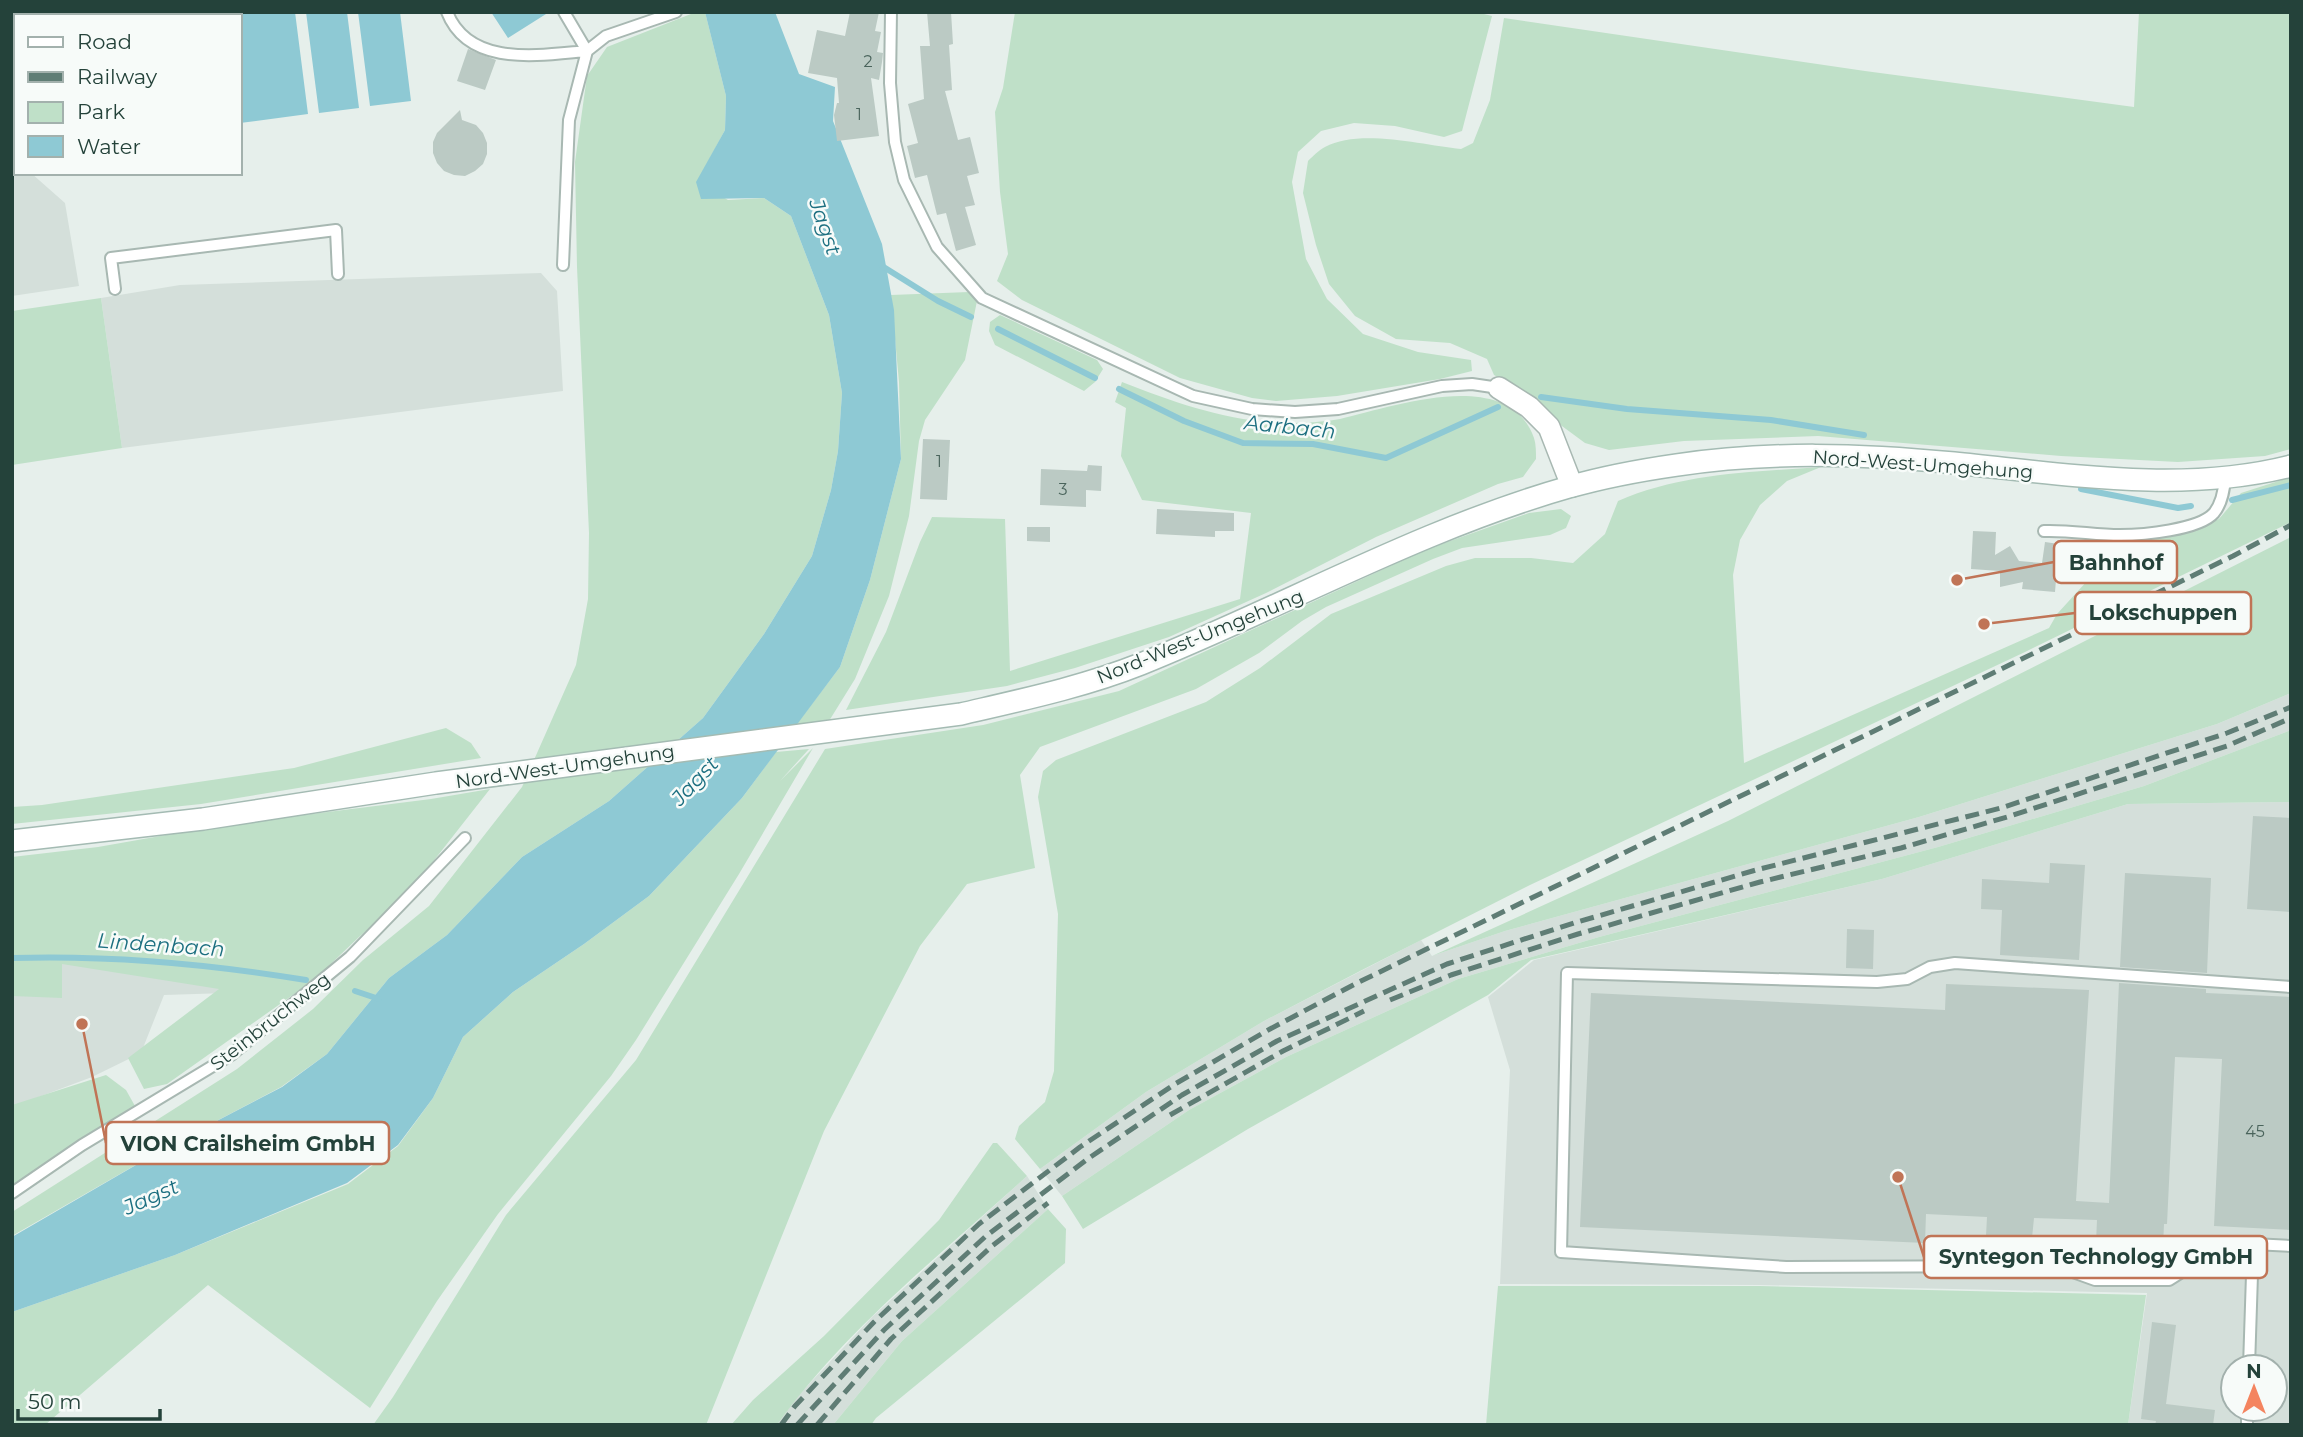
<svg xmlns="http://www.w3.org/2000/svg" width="2303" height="1437" viewBox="0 0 2303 1437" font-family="Montserrat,sans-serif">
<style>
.built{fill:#d4dfda;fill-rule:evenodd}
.green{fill:#bfe0c8}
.water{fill:#8ec9d4}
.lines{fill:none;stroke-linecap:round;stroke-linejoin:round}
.stream{stroke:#8ec9d4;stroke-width:6}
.building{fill:#bbcac4}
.lane-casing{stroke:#a8b8b2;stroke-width:14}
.street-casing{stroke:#a8b8b2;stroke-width:24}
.secondary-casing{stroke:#a4bbb3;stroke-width:24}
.lane{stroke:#fff;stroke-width:10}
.street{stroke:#fff;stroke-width:21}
.secondary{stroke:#fff;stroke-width:21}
.rail{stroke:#5f7d75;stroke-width:5;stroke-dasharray:14 7;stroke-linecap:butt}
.labels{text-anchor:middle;stroke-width:5;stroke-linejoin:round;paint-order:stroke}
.number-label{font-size:16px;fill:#4a645c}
.street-label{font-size:19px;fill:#24423a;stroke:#f7fbf9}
.water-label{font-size:21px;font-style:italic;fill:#1c6f80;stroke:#f7fbf9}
.leader{fill:none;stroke:#c07456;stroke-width:2.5}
.callout-dot{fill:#c07456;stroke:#f7fbf9;stroke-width:2.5}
.callout{fill:#f7fbf9;stroke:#c07456;stroke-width:2.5}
.callout-label{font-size:21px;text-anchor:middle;font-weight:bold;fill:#24423a}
</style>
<rect width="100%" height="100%" fill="#e6efeb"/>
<path class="built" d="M12,157L16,160V173H31L65,203L79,286L12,296Z
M541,273L557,291L563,391L122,448L101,298L180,285Z
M2291,693V730L2144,786L1938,847L1599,937L1458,979L1286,1057L1189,1110L1062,1196L1040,1169L1146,1092L1264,1021L1421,940L1432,956L1505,931L1919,817L2217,724Z
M2291,802V1425H2128L2147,1293L1760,1285L1500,1284L1510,1070L1488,997L1534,960L1882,879L2128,804ZM2233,1367H2275V1409H2233Z
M12,961L234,971L227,993L164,995L141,1053L92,1077L12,1107Z
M1027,1176L1048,1209L902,1341L833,1425H777L794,1400L872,1317Z"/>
<path class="green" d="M696,12H705L726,96L725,130L697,182L728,200L764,198L791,216L829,315L842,393L838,451L831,490L812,556L764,634L703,718L609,801L522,857L447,935L389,978L327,1054L281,1087L167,1147L12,1236V1212L237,1069L313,1009L363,960L429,906L522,787L576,665L588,599L589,533L577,267L575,162L587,76L607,47Z
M1015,12H1476L1492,16L1462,131L1444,137L1395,126L1354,123L1321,131L1298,152L1292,182L1306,259L1327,299L1363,334L1418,352L1471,360L1472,371L1440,379L1337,396L1276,401L1252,398L1180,378L1022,300L997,281L1008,254L1000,192L995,112L1003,88Z
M2139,12H2291V449L2265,456L2178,462L2061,456L1818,436L1684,441L1609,450L1585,443L1547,415L1534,397L1494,375L1487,359L1450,343L1396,339L1355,316L1329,284L1316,245L1303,193L1308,161C1313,156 1319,150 1325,147C1359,128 1423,145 1461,149L1473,143L1490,100L1504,18L1865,71L2134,107Z
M969,292L977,301L965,360L925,420L919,441L909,516L889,596L855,679L829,721L796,725L840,667L870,580L901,459L899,382L891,295Z
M101,298L122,448L12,465V311Z
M1000,315L1097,360L1103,369L1095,382L1084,391L995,345L989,331L990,322Z
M1122,382C1175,403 1230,422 1287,423C1304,423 1324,422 1340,419C1393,407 1508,365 1534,438C1536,444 1536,452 1536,459L1523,477L1498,484L1376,537L1266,593L1169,637L1075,668L1007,686L846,710L886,632L920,542L932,517L1005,519L1010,671L1240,599L1251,513L1142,500L1121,456L1126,408L1115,402Z
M1821,467L1787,481L1760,505L1740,540L1733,575L1744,763L2049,628L2057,614L2088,580L2121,567L2124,544L2166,537L2219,519L2241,493L2291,477V522L2025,652L1530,885L1362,970L1264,1021L1146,1092L1040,1169L1015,1139L1019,1126L1045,1102L1054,1071L1058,914L1038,797L1043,771L1056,760L1206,702L1260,668L1331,614L1446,566L1475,558H1531L1573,563L1605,534L1618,501C1682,473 1753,472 1821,467Z
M1561,509L1571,516L1566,528L1550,535L1462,548L1433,559L1326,607L1302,621L1259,653L1196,689L1040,747L1020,775L1035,868L967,884L920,946L824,1131L706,1425H373L393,1397L506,1215L636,1060L825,749L983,725L1119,691L1425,550L1529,513Z
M2291,537V693L2217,724L1919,817L1505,931L1432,956L1728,821Z
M446,728L471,743L481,758L201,804L12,824V807L42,805L294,768Z
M2291,730V802L2128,804L1882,879L1531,960L1488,995L1248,1129L1083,1229L1062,1196L1189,1110L1286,1057L1458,979L1599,937L1938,847L2144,786Z
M813,748L739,874L636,1040L611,1076L498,1214L437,1301L370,1408L208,1285L45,1425H12V1312L175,1255L348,1184L398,1146L433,1098L463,1037L513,992L584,944L649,896L742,798L776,752L809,749L780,781Z
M490,789L406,896L359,937L314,980L167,1084L144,1089L128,1058L219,989L62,964V998L12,996V857L98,847L217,826L431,799Z
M106,1075L126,1090L135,1106L12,1185V1105Z
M997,1143L1027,1176C941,1254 844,1331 777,1425H731L753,1400L824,1336L939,1220L993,1143Z
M1048,1209L1066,1229L1065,1263L876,1418L871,1425H833L902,1341Z
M1498,1286H1760L2146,1295L2128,1425H1486Z"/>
<path class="water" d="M210,12H295L308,114L240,123V16H211Z
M306,12H347L359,108L319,113Z
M358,12H400L411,101L370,106Z
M491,12H545L546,14L508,38Z
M705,12H775L799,74L835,87L833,121L882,244L894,310L901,459L870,580L840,667L742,798L649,896L584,944L513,992L463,1037L433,1098L398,1145L347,1183L175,1255L12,1312V1237L167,1147L282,1087L327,1054L389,978L447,935L522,857L609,801L703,718L764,634L812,556L831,490L838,451L842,393L829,315L791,216L764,198L701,199L696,182L725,130L726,96Z"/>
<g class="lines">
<path class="stream" d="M882,266L938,301L971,317
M998,329L1095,378
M1119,389L1184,421L1243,443L1313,444L1386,458L1498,407
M1541,397L1627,409L1771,420L1864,435
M2081,489L2178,508L2191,506
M2232,500L2291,485
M12,958C110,955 209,964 306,980
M355,991L379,999"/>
</g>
<path class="building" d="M850,12H879L875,31L881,32L877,52L883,53L882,62L879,80L871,78L879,136L837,141L834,115L837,103H839L837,78L808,73L817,30L845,36Z
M927,12H951L953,44L949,45L952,90L945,91L958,140L970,137L979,173L967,176L975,205L965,207L976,245L956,251L946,213L937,215L927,175L915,178L907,146L918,143L908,104L924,99L920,46H930Z
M468,49L496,60L485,90L457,81Z
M460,110L462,120L476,125L483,133L487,143V154L483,164L475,171L465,176L454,175L444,171L437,163L433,153V142L437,133Z
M923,439L950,440L947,500L920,499Z
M1088,465L1102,466L1101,491L1086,490V507L1040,505L1041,469L1087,471Z
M1157,509L1234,513V531H1215V537L1156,534Z
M1027,527H1050V542L1027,541Z
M1973,531L1996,532L1995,555L2010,546L2019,561L2042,563L2045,542L2059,544L2055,592L2022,589L2023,582L2000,587V571L1971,569Z
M2253,816L2291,818L2290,912L2247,909Z
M2050,863L2085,865L2079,960L2000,955L2002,910L1981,909L1982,879L2049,883Z
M2125,873L2211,878L2207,973L2120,967Z
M1847,929L1874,930L1873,969L1846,968Z
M2119,983L2206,989V993L2291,997V1230L2214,1226L2222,1059L2175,1057L2167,1224H2164L2162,1269L2095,1265L2097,1220L2034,1218L2032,1238L1986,1236L1987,1217L1926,1214L1925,1243L1580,1227L1591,993L1945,1010L1946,984L2089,990L2076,1201L2109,1203Z
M2152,1322L2176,1325L2166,1404L2215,1410L2213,1425H2155L2156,1421L2141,1419Z"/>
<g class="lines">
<g class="lane-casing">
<path id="lane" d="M447,12C469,68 540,55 587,51L564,12
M891,12L890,83L895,142L904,180L937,247L982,298L1193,396L1252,409L1295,412L1338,409L1442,386L1472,384L1499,388
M563,265L569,120L587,51L606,36L676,12
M115,289L111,258L336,230L338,274
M2044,531C2070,530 2095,535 2120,535C2142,535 2199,530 2214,513C2222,503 2224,491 2225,478
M2291,987L1955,963L1930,967L1907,979L1877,982L1567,973L1561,1252L1786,1267L2056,1266L2095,1280H2169L2207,1256L2253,1244L2291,1246
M12,1193L82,1145L231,1055L350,957L465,838
M2249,1367L2253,1244
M2247,1425V1409"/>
</g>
<g class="street-casing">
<path id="street" d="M1499,388L1529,407L1549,427L1572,486"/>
</g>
<g class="secondary-casing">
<path id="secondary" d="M12,841L203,819L436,783L961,714C1021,700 1083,687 1141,664C1283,607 1421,529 1569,487C1604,477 1642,470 1677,465C1769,451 1862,454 1954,463C2065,474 2181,494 2291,466"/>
</g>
<use href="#lane" class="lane"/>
<use href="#street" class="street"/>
<use href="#secondary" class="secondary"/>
<path class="rail" d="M1390,1000L1451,975L1578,934L1760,882L1901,848L2007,817L2227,746L2291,718
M1170,1115L1283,1051L1364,1011
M781,1425L795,1406L874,1322L979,1224L1080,1147L1175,1084L1270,1029L1355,984L2233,556L2291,525
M797,1425L884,1330L986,1236L1089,1158L1182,1095L1277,1041L1447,964L1574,923L1756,870L2001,808L2227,733L2291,707
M817,1425L891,1339L992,1246L1048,1203"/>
</g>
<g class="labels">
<g class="number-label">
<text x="868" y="67">2</text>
<text x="859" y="120">1</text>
<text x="939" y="467">1</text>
<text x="1063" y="495">3</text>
<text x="2255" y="1137">45</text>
</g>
<g class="street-label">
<text transform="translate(1923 464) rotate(4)" y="7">Nord-West-Umgehung</text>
<text transform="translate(1200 636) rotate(-22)" y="7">Nord-West-Umgehung</text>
<text transform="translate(565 766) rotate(-8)" y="7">Nord-West-Umgehung</text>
<text transform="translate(270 1021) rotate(-38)" y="7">Steinbruchweg</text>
</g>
<g class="water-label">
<text transform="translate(825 227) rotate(71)" y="7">Jagst</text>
<text transform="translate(1290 427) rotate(6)" y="7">Aarbach</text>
<text transform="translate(695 781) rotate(-47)" y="7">Jagst</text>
<text transform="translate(161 945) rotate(4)" y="7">Lindenbach</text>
<text transform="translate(151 1197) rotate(-24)" y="7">Jagst</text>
</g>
</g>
<path class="leader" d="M1957 580L2054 562M1984 624L2075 613M82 1024L106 1143M1898 1177L1924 1257"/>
<g class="callout-dot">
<circle cx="1957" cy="580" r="7"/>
<circle cx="1984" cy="624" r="7"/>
<circle cx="82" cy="1024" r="7"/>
<circle cx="1898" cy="1177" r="7"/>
</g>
<g class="callout">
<rect x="2054" y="541" width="123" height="42" rx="7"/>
<rect x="2075" y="592" width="176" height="42" rx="7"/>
<rect x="106" y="1122" width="283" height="42" rx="7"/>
<rect x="1924" y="1236" width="343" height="42" rx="7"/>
</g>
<g class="callout-label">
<text x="2116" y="570">Bahnhof</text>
<text x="2163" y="620">Lokschuppen</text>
<text x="248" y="1151">VION Crailsheim GmbH</text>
<text x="2096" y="1264">Syntegon Technology GmbH</text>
</g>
<rect width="2303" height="1437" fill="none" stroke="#24423a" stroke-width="28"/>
<rect x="14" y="14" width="228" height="161" fill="#f7fbf9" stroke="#a3b1ad" stroke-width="2"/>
<rect x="28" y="37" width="35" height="10" fill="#ffffff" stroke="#a3b1ad" stroke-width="2"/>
<text x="77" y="49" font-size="21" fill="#24423a">Road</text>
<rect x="28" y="72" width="35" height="10" fill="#5f7d75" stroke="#a3b1ad" stroke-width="2"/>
<text x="77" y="84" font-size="21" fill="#24423a">Railway</text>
<rect x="28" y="102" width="35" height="21" fill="#bfe0c8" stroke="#a3b1ad" stroke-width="2"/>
<text x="77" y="119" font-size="21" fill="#24423a">Park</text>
<rect x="28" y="136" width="35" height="21" fill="#8ec9d4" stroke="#a3b1ad" stroke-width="2"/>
<text x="77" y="154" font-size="21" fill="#24423a">Water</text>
<g transform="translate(2254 1388)"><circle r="33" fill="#f7fbf9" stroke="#a3b1ad" stroke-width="2"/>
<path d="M0-5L12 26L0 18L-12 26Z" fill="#f4845f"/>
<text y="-10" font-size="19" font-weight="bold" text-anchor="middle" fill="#24423a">N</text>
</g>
<path d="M18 1409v10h142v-10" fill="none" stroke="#24423a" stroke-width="3.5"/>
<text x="28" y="1409" font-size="21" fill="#24423a" stroke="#f7fbf9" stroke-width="5" paint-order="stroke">50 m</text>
</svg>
